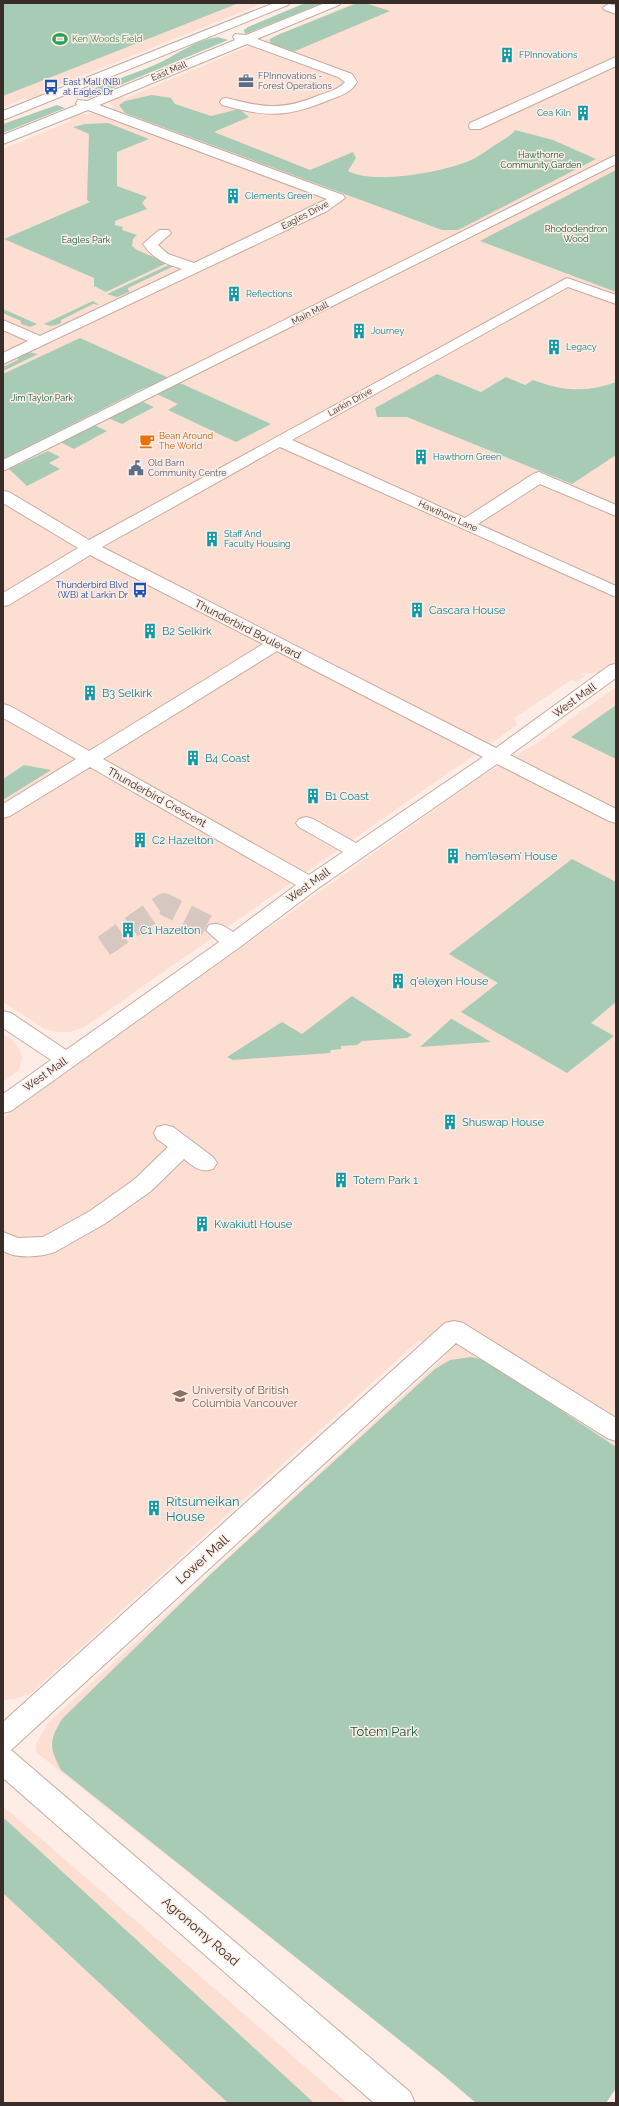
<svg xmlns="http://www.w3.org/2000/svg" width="619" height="2106" viewBox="0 0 619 2106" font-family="Raleway,sans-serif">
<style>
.built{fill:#fcded3}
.green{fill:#a8cbb5}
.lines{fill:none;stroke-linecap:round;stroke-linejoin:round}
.minor-tunnel{stroke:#d6c7c0;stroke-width:22;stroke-dasharray:22 11;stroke-linecap:butt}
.minor-casing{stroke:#c7aba1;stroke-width:2}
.minor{fill:#fff;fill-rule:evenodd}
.labels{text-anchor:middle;stroke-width:3;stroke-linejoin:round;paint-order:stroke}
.far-leisure-label{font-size:9px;fill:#27864d;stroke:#feede6;text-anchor:start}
.far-culture-label{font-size:9px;fill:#0d838f;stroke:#feede6;text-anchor:start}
.far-street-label{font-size:9px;fill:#382d29;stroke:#feede6}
.far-service-label{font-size:9px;fill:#4e5e75;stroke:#feede6;text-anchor:start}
.far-transit-label{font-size:9px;fill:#164399;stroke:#feede6;text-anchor:start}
.far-park-label{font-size:9px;fill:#0c5937;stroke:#feede6}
.far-food-label{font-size:9px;fill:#c56008;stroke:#feede6;text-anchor:start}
.culture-label{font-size:11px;fill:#0d838f;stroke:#feede6;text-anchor:start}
.street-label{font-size:11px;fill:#382d29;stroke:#feede6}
.education-label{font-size:11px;fill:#785e54;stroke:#feede6;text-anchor:start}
.near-culture-label{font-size:13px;fill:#0d838f;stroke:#feede6;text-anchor:start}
.near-street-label{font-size:13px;fill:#382d29;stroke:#feede6}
.near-park-label{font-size:13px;fill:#0c5937;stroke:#feede6}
</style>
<rect width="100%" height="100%" fill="#feede6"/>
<path class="built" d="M3,3H264L41,92L45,94L31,100L25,98L3,107Z
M353,3H616V672L581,673L585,676L577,682L571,680L514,718L517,725L83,1028L69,1032H57L45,1029L3,1002V149L71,121L69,118L77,115L93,113L115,119L114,110L110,103L116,98L121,96L126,98Z
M616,687V2088L606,2103H479L36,1752V1744L48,1723L446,1356L419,1340L31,1693L15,1699L3,1700V1118L476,780L537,743Z
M3,1034L12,1040L19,1049L22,1056L21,1064L19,1070L3,1082Z
M3,1806L4,1807L347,2103H3Z"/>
<path class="green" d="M3,3H239L3,96Z
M305,3H323L245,34L244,30L248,27Z
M355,4H368L390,11L293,52L273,45L270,42V39L280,34Z
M218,37L228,40L89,98L84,97L89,91C112,80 138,73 161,62C181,52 196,40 218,37Z
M152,95L171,98L175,104L211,116L239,109L249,117L214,132L310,170L353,152L356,158L348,171C373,185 443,172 469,161C478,157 486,151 495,145C501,141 510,137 515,130L553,140L596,159L458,230H442L125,113L119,105L125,101Z
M57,105L65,108L3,133V124Z
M108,123L149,139L117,152V186L147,197L142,203L147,209L115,221V225L123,227L122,230L137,235L133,239L132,246L137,250L167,263L106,292L94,286V278L4,239L90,202L87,200L89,134L73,127L85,124Z
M616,170V292L480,241Z
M173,263L176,265L128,288L129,292L117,297L107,294Z
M93,301L99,305L93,304L61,320V323C54,326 51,327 44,324Z
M3,309L37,324L30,327L21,324V321L3,313Z
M80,338L271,424L236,442L168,410L178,404L144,388L3,459V374Z
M28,352L38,354L3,371V367L18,360V357Z
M437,374L481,392L506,377L525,385L533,380C561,391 588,393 616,382V455L572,484L407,417H377L375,408Z
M141,401L154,407L122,424L108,418Z
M94,425L107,431L74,449L60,442Z
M48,451L60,457L49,463L60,469L27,486L9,469Z
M616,705V759L571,737Z
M24,765L51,770L3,800V779Z
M572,859L616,882V1002L591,1023L614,1036L567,1073L461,1012L498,983L449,954Z
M352,996L412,1035L407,1038L362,1041L357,1045L341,1046V1049L331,1050L330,1053L233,1060L227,1057L282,1022L302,1034Z
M451,1019H452L491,1042L420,1047Z
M471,1357L487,1361L616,1447V2088L606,2103H476L442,2074L61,1770C49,1747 49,1741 62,1719L213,1572L435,1369L450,1360Z
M5,1819L314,2103H228L3,1893V1821Z"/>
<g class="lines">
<path class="minor-tunnel" d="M104,946L164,904L216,930"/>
<g class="minor-casing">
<path id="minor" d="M274,3H290L288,5L3,120V111Z
M325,3H341L339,5L257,39L352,74L357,82C351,93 340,96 329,100C286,118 266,117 222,105L220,102L222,99L226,98C266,108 281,111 320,95C329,92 339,89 345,82L338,77L247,44L99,105L343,195L345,198L327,211L3,364V353L28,341L3,330V320L40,336L182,269C166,264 153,259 143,244L159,230H169L171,233L158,245L159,246L168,254L194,263L327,199L88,110L3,144V135L77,105L76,103L78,100L87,101L235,40L233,37L235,34L246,35Z
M609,4L616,6V14L605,10L603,8L605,6Z
M616,57V66L480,129H470L469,126L470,123Z
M616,155V164L3,471V460Z
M567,278L616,295V304L568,287L292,440L465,518L533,474L539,472L616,505V516L540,484L478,524L616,586V597L280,447L102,547L496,748L610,665L616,664V678L510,755L616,809V823L609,821L497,764L317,889L240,947L11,1111L3,1113V1094L51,1060L3,1028V1011L11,1013L66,1050L219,942L206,930L209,925C219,922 224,926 233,932L296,885L90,767L10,816L3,818V804L76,759L3,718V704L10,706L89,751L263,644L90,555L9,605L3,606V593L78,548L3,503V491L9,492L89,540ZM277,651L483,757L356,843L313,819L306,817L299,819L296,823L299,827L343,852L309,875L103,759Z
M165,1125L173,1127L213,1157L217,1163L213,1169C200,1173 194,1167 184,1159L151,1191L106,1223L55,1252C40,1257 18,1259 3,1251V1232L18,1238L43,1237L90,1211L135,1179L168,1147L157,1139L154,1133L157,1127Z
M454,1321L463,1323L616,1418V1441L607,1438L456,1343L11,1750L410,2092L415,2103H374L3,1778V1722L445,1323Z"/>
</g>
<use href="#minor" class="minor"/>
</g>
<defs>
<g id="stadium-bare" transform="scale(1.2)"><path d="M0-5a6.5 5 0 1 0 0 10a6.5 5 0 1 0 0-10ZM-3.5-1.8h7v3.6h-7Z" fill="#2e9e5b" stroke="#feede6" stroke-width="2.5" paint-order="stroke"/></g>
<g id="building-bare" transform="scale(1.2)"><path d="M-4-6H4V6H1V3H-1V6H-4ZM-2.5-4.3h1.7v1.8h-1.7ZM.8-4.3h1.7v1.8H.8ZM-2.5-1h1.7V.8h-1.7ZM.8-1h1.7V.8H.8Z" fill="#0f9aa8" stroke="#feede6" stroke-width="2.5" paint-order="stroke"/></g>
<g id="office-bare" transform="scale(1.2)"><path d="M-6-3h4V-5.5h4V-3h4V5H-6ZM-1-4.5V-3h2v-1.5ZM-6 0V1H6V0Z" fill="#5c6f8a" stroke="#feede6" stroke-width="2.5" paint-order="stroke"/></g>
<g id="bus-bare" transform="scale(1.2)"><path d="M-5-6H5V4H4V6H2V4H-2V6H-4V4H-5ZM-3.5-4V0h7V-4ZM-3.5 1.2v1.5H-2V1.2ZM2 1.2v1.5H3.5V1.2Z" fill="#1a4fb4" stroke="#feede6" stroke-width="2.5" paint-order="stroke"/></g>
<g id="cafe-bare" transform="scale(1.2)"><path d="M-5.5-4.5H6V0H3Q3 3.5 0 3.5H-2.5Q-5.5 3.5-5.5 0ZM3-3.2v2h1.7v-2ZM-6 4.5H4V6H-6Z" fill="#e8710a" stroke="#feede6" stroke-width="2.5" paint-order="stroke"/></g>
<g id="civic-bare" transform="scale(1.2)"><path d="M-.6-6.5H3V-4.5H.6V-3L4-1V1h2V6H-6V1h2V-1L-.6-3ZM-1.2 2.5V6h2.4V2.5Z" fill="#5c6f8a" stroke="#feede6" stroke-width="2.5" paint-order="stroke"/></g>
<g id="university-bare" transform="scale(1.2)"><path d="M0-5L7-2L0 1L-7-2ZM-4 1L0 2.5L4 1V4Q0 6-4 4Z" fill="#8d6e63" stroke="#feede6" stroke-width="2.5" paint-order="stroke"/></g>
</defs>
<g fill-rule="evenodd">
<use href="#stadium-bare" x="60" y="39"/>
<use href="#building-bare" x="507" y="55"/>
<use href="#office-bare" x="246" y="81"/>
<use href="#bus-bare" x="51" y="87"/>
<use href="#building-bare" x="583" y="113"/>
<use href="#building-bare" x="233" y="196"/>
<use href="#building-bare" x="234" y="294"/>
<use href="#building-bare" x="359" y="331"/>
<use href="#building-bare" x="554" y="347"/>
<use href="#cafe-bare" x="147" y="441"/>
<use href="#building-bare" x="421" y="457"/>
<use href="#civic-bare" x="136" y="468"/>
<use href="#building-bare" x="212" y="539"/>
<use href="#bus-bare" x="140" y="590"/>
<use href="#building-bare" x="417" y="610"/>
<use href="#building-bare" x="150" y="631"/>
<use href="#building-bare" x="90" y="693"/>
<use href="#building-bare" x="193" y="758"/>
<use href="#building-bare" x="313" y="796"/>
<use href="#building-bare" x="140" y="840"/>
<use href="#building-bare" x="453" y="856"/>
<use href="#building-bare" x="128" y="930"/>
<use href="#building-bare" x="398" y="981"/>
<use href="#building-bare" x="450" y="1122"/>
<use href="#building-bare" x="341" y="1180"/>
<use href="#building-bare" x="202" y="1224"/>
<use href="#university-bare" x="180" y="1396"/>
<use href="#building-bare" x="154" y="1508"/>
</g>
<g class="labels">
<g class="far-leisure-label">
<text x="72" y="42">Ken Woods Field</text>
</g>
<g class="far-culture-label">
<text x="519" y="58">FPInnovations</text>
<text x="571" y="116" text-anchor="end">Cea Kiln</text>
<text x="245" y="199">Clements Green</text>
<text x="246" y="297">Reflections</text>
<text x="371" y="334">Journey</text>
<text x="566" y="350">Legacy</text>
<text x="433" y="460">Hawthorn Green</text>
<text x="224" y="537">Staff And<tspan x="224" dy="10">Faculty Housing</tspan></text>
</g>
<g class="far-street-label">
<text transform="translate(169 71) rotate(-23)" y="3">East Mall</text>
<text transform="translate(305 215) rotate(-27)" y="3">Eagles Drive</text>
<text transform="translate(310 313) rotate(-27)" y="3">Main Mall</text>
<text transform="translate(350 402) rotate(-29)" y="3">Larkin Drive</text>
<text transform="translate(448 516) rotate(24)" y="3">Hawthorn Lane</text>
</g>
<g class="far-service-label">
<text x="258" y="79">FPInnovations -<tspan x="258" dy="10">Forest Operations</tspan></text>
<text x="148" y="466">Old Barn<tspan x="148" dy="10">Community Centre</tspan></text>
</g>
<g class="far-transit-label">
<text x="63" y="85">East Mall (NB)<tspan x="63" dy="10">at Eagles Dr</tspan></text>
<text x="128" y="588" text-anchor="end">Thunderbird Blvd<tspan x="128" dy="10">(WB) at Larkin Dr</tspan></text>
</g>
<g class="far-park-label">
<text x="541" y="158">Hawthorne<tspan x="541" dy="10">Community Garden</tspan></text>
<text x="576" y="232">Rhododendron<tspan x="576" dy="10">Wood</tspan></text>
<text x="86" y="243">Eagles Park</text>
<text x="42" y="401">Jim Taylor Park</text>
</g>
<g class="far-food-label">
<text x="159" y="439">Bean Around<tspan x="159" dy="10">The World</tspan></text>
</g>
<g class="culture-label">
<text x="429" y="614">Cascara House</text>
<text x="162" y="635">B2 Selkirk</text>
<text x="102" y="697">B3 Selkirk</text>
<text x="205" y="762">B4 Coast</text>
<text x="325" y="800">B1 Coast</text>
<text x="152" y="844">C2 Hazelton</text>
<text x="465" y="860">həm’ləsəm’ House</text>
<text x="140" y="934">C1 Hazelton</text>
<text x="410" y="985">q’ələχən House</text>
<text x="462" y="1126">Shuswap House</text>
<text x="353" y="1184">Totem Park 1</text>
<text x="214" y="1228">Kwakiutl House</text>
</g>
<g class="street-label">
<text transform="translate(248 629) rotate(27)" y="4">Thunderbird Boulevard</text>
<text transform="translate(574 700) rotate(-36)" y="4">West Mall</text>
<text transform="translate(157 797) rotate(29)" y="4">Thunderbird Crescent</text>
<text transform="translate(308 885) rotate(-36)" y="4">West Mall</text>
<text transform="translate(45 1074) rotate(-35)" y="4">West Mall</text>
</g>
<g class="education-label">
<text x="192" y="1394">University of British<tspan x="192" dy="13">Columbia Vancouver</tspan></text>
</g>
<g class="near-culture-label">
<text x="166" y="1506">Ritsumeikan<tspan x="166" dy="15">House</tspan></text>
</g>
<g class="near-street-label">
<text transform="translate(202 1559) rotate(-42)" y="5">Lower Mall</text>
<text transform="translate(201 1931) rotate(41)" y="5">Agronomy Road</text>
</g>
<g class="near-park-label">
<text x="384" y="1736">Totem Park</text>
</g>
</g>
<rect width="619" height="2106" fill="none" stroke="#382d29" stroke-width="8"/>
</svg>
